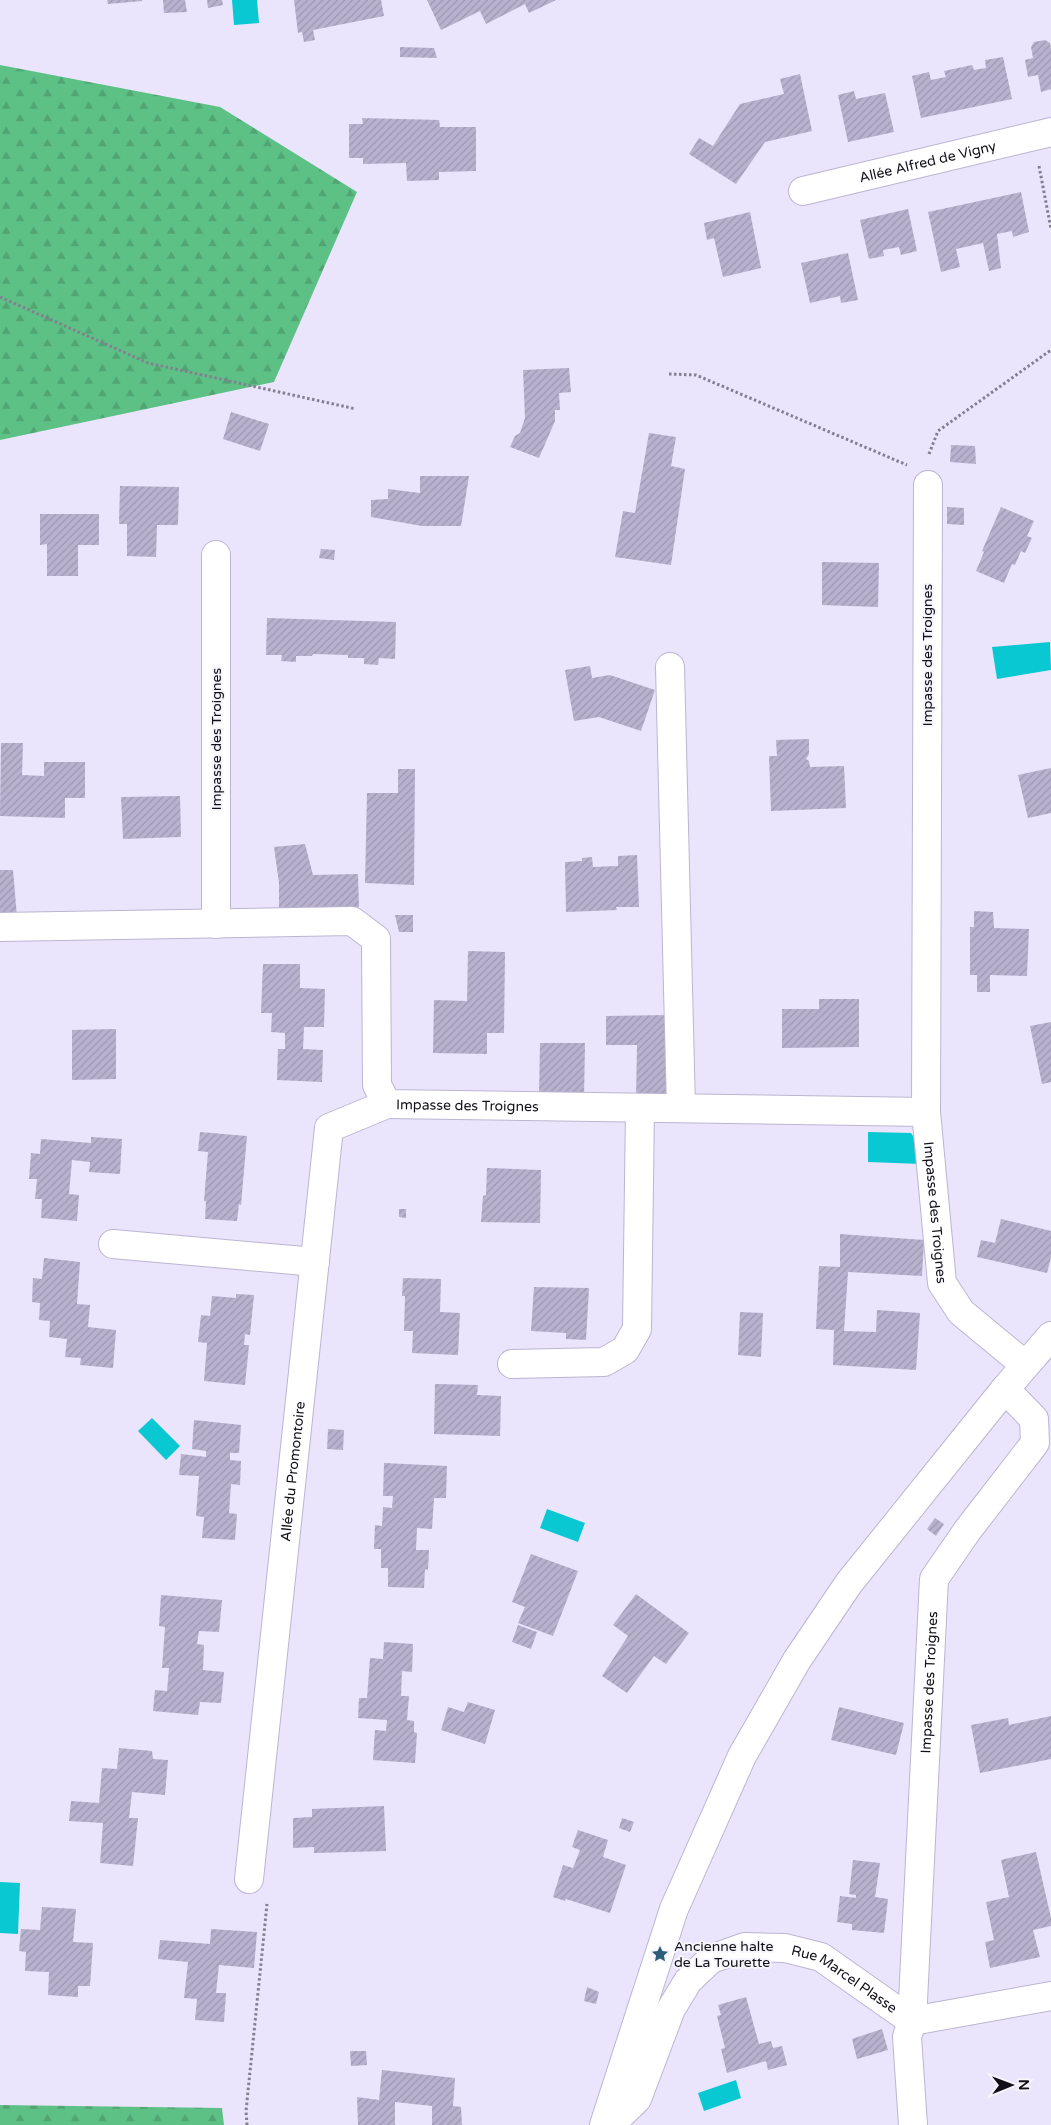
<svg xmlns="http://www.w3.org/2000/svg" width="1051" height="2125" viewBox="0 0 1051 2125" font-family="'Varela Round',sans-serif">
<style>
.forest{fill:url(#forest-firs)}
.water{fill:#09c8d1}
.building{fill:url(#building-hatch)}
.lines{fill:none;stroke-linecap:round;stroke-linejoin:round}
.minor-casing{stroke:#bcb5d2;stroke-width:30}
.path{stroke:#847f90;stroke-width:3;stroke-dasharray:2.5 2.5;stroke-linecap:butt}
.minor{stroke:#fff;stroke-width:28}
.labels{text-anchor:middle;stroke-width:4;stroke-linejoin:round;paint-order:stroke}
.street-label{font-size:14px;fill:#120f19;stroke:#f6f5fb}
.poi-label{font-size:14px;fill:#120f19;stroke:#f6f5fb;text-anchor:start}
</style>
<defs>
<pattern id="forest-firs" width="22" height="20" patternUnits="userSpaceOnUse" patternTransform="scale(1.25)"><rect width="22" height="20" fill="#5dc186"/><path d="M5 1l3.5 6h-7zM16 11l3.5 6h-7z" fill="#50a573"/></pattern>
<pattern id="building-hatch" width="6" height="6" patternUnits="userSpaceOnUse" patternTransform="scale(1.25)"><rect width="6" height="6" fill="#b8b2ce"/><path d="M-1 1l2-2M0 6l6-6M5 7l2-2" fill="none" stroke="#9d98b0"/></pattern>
</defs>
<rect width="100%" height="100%" fill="#eae5fc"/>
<path class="forest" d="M0,65L220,107L357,192L274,382L0,440Z
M0,2105L222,2108L224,2125H0Z"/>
<path class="water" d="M232,0H257L259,23L234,25Z
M1050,642L1051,670L997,679L992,647Z
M868,1132L911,1133L922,1149L921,1164L868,1162Z
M152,1418L180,1446L166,1460L138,1431Z
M547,1509L585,1523L578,1542L540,1528Z
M0,1882L20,1883L18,1934L0,1933Z
M736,2080L741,2098L704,2111L698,2093Z"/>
<path class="building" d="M107,0H142V1L108,4Z
M163,0H185L187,12L164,13Z
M207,0H222L223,5L208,8Z
M294,0H381L384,16L313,30L315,40L304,42L302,32L298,33Z
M427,0H556L529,13L525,4L486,24L480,11L441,30Z
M1045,40L1050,43L1051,49V89L1041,92L1038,75L1028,77L1025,60L1033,58L1031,47L1034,42Z
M400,47L434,48L437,58L400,57Z
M1003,57L1012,99L921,118L912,76L929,72L931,80L946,77L944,71L972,65L974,70L986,68L985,60Z
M800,74L812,131L765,142L736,184L689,154L699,138L713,146L740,104L784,94L780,79Z
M854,91L856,99L885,93L894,132L848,142L838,95Z
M362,118L439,120L440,127H476V171L439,172V180L407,181L406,163L363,164V158H349V124H363Z
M1021,192L1029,232L1013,237L1012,231L997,234L1001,268L989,271L983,243L956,249L960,267L941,272L928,212Z
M908,209L917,251L901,255L899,247L883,250L884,256L869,259L860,220Z
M750,212L761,268L723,277L714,238L707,240L704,223Z
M848,253L858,300L841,303L840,296L810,303L801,263Z
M569,368L571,392L559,393L560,410H555V421L539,458L510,447L515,436L520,433L525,418L523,370Z
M231,412L269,424L260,451L223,439Z
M649,433L676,437L671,466L685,469L671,565L615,557L623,511L635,513Z
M951,445L975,446L976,464L950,462Z
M420,476H469L461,526H422L371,517V500L388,499V489L420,493Z
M120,486L179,487L178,525H157L156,557L127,556V524H119Z
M947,507L964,508V525L947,524Z
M1001,507L1034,521L1027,536L1032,538L1025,553L1021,551L1015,565L1012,564L1004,583L976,571L984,552L982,551Z
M40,514H99V545H78V576H47V544L40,545Z
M321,549L335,550L334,560L319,558Z
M822,562L879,563L878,607L822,605Z
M267,618L396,622L395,659L379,658L378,665L364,664V658H348V655L313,654L312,656H296V662L281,661L282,655H266Z
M590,666L592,678L610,675L655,690L641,731L599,717L574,721L565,670Z
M809,739V754L806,759L809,761L810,767L844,766L846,808L771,811L769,756H777L776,740Z
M1,743H23L22,775L44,776V762H85V798H65V818L0,816Z
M1051,768V813L1028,818L1018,775Z
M398,769H415L414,885L365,883L367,793H398Z
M180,796L181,837L123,839L121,797Z
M305,844L313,875L358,874L359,907L279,909V883L274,847Z
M637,855L639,907H616L617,910L566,912L565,862L582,861V858L592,857L593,867L618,866V856Z
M0,870H13L17,917L0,918Z
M974,911L993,912L994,928L1029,929L1027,976L990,975V992H977V975H970V927H974Z
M395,915H413V932H399Z
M468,951L505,952L504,1033H487V1054L433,1053L434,1000L467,1001Z
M263,964H300V988L325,989L324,1027H304L303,1049L323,1050L322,1082L277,1080L278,1049H285V1033L271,1032L272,1013H261Z
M819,999H859V1047L782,1048V1009H819Z
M667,1015L666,1098H636L637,1045H606V1016Z
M1051,1022V1082L1042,1084L1030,1026Z
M116,1029V1079L72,1080V1030Z
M540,1043H585L584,1098L539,1096Z
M200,1132L247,1136L241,1205L239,1204L237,1221L205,1219L206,1201H204L208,1152L198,1151Z
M91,1137L122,1139L120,1174L89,1172L90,1162L72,1160L69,1194L79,1195L77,1221L41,1218L42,1199H35L37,1179H29L31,1153L40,1154L41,1139L91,1143Z
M487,1168L541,1170L540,1223L481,1222L483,1196L486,1195Z
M399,1209H406V1218L399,1217Z
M1001,1219L1051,1231V1257L1047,1273L977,1257L981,1240L995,1243Z
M840,1234L924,1240L922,1276L848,1272L844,1331L876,1332L877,1310L920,1313L916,1370L833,1365L834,1330L816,1329L819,1266L840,1267Z
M44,1258L80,1262L77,1304L90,1305L88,1327L116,1330L113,1368L80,1365L81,1358L65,1357L67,1339L49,1337L50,1321L39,1320L40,1303L32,1302L33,1278L42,1279Z
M403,1278L441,1279L440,1312L460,1313L458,1355L412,1353L413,1331H404L405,1296H402Z
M534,1287L589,1288L586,1340L566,1339V1333L531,1331Z
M236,1294L254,1295L250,1335L245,1334L244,1345H249L245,1385L204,1381L207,1343L198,1342L201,1315L210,1316L212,1296L236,1298Z
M740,1312L763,1313L761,1357L738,1355Z
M435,1384L478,1385L477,1395L501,1396L500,1436L434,1434Z
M194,1420L241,1425L239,1453H230V1460L241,1461L240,1485L231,1484L229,1513L237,1514L235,1540L202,1538L204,1517L196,1516L199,1476L179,1475L181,1454L206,1457V1451L192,1449Z
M328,1429L344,1430L343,1450L327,1449Z
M384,1463L447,1466L446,1498H434L432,1529L417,1528L416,1550H429L428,1570L425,1569L424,1588L388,1587V1568H381V1549H374L375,1525L382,1526L383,1507L392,1508L393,1496H383Z
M935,1518L944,1524L936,1536L927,1529Z
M531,1554L578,1571L553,1636L518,1623L525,1607L512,1602Z
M636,1594L689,1633L666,1664L654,1656L627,1693L602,1676L628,1636L613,1625Z
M161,1595L222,1600L219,1632L199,1631L197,1644L204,1645L203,1670L224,1672L221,1703L200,1702L198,1715L153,1711L155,1690L167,1691L169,1668H162L165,1627L159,1626Z
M518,1625L537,1632L531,1649L512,1642Z
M384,1642L413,1644L412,1672L402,1671L401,1696H409L407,1720L414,1721V1732L417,1733L415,1763L373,1760L375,1730L386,1731L387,1720L358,1718L359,1698H367L370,1658L383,1659Z
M468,1702L495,1710L485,1744L441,1730L448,1707L464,1712Z
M839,1707L904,1723L896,1755L831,1740Z
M1051,1716V1759L980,1773L971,1725L1008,1718L1009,1725Z
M119,1748L152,1751L153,1759L168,1760L165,1795L132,1792L129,1818H138L133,1866L100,1863L103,1823L69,1821L71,1801L99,1803L102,1768L117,1769Z
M384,1806L386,1851L314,1853V1847L293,1848V1818L312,1817V1809Z
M622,1818L634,1822L630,1832L619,1828Z
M578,1830L608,1840L603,1857L626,1865L610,1913L566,1899L565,1901L553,1897L563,1865L573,1868L580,1850L572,1847Z
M1036,1852L1051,1918V1926L1033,1930L1040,1957L990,1968L985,1942L994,1940L986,1902L1009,1897L1001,1860Z
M853,1860L880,1863L875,1897L888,1899L884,1933L852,1930V1924L837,1922L840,1896L856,1898V1895L849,1894Z
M42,1907L76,1909L73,1942L93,1943L90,1986H78V1997L48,1995L49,1972L25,1971L26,1952L19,1951L21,1929L40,1930Z
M211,1929L257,1932L254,1968L219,1965L216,1993H226L224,2022L195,2020L197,1999L184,1998L188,1962L158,1959L160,1940L210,1944Z
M587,1987L599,1992L596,2004L584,2001Z
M746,1997L759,2044L771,2041L773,2048L782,2046L787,2065L768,2070L766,2061L727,2073L721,2049L725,2048L717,2016L721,2015L718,2005Z
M882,2029L888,2050L857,2059L852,2039Z
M350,2051H366L367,2065L351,2066Z
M382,2070L455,2078L453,2106L461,2107L462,2125H432V2106L395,2102V2125H358L357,2097L379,2100Z"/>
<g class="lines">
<g class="minor-casing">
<g id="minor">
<path id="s1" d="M803,191L1051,132"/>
<path id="s2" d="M928,485L926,1112L942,1283L961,1312L1025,1365"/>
<path d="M670,667L681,1108"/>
<path d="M216,924V555"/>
<path id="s3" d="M0,927L352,921L376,939L377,1085L387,1104L926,1112"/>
<path d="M113,1244L315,1262"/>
<path d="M512,1364L604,1362L625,1350L637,1329L640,1108"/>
<path id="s4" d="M249,1879L329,1128L387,1104"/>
<path d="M604,2125L674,1909L742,1756L797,1660L849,1583L1005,1389L1051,1336"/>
<path id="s5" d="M610,2125L637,2099L671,2009L688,1981L711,1959L745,1947L785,1948L821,1957L912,2021L1051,1996"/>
<path id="s6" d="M913,2125L907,2037L912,2021L934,1579L967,1531L1035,1443L1034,1419L1005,1389"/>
</g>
</g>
<path class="path" d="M1039,166L1051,229
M0,297L148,363L356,409
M669,374L696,375L907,465
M929,454L938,431L1051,350
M247,2125L246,2111L267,1904"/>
<use href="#minor" class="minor"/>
</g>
<defs>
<g id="sight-bare" transform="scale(1.35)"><path d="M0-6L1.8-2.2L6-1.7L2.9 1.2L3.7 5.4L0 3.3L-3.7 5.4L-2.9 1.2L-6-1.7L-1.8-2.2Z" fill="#2b5c7a" stroke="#f6f5fb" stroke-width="2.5" paint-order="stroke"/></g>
</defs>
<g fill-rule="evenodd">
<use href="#sight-bare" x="660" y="1954"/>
</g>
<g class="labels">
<g class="street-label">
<text dy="5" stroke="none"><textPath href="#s1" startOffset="128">Allée Alfred de Vigny</textPath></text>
<text transform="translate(927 655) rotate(-90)" y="5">Impasse des Troignes</text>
<text transform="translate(216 739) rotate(-90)" y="5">Impasse des Troignes</text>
<text dy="5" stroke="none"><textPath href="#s3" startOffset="630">Impasse des Troignes</textPath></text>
<text dy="5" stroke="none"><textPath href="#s2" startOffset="728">Impasse des Troignes</textPath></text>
<text dy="5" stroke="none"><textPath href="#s4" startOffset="410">Allée du Promontoire</textPath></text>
<text dy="5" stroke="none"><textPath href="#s6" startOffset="444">Impasse des Troignes</textPath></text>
<text dy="5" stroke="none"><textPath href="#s5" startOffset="342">Rue Marcel Plasse</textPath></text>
</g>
<g class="poi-label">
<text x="674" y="1951">Ancienne halte<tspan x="674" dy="16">de La Tourette</tspan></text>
</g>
</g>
<g transform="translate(1011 2085) rotate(89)" stroke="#f6f5fb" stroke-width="4" paint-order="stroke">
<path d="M0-4L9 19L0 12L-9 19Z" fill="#120f19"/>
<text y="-8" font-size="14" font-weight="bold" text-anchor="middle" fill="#120f19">N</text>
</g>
</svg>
